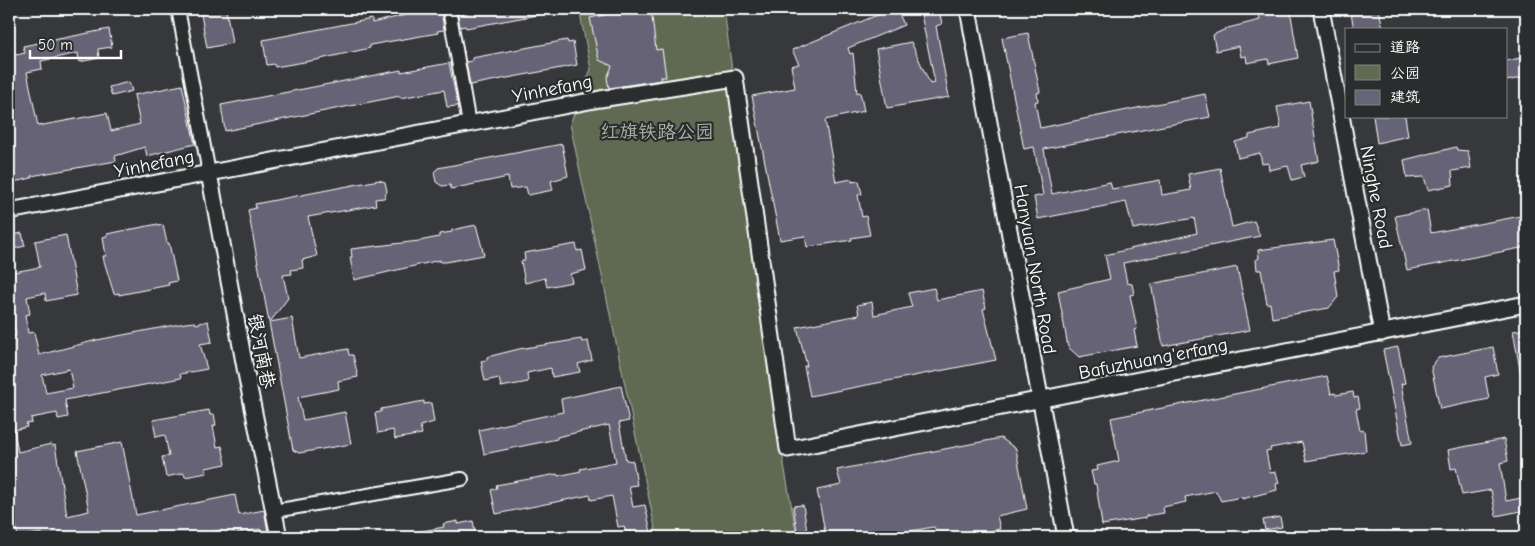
<svg xmlns="http://www.w3.org/2000/svg" width="1535" height="546" viewBox="0 0 1535 546" font-family="'Comic Neue','LXGW WenKai TC',sans-serif">
<style>
.green{fill:#616b52;stroke:#b0b5a8}
.building{fill:#666476;stroke:#fff;fill-rule:evenodd}
.lines{fill:none;stroke-linecap:round;stroke-linejoin:round}
.minor-casing{stroke:#fff;stroke-width:16}
.tertiary-casing{stroke:#fff;stroke-width:19}
.minor{stroke:#2a2d2e;stroke-width:12}
.tertiary{stroke:#2a2d2e;stroke-width:15}
.labels{text-anchor:middle;stroke-width:4.5;stroke-linejoin:round;paint-order:stroke}
.street-label{font-size:19px;fill:#fff;stroke:#2a2d2e}
.park-label{font-size:19px;fill:#b0b5a8;stroke:#2a2d2e}
</style>
<rect width="100%" height="100%" fill="#36383c"/>
<filter id="ink" filterUnits="userSpaceOnUse"><feTurbulence type="fractalNoise" baseFrequency=".02" numOctaves="2"/><feDisplacementMap in="SourceGraphic" scale="10" xChannelSelector="R" yChannelSelector="G"/><feConvolveMatrix kernelMatrix="1 2 1 2 8 2 1 2 1" color-interpolation-filters="sRGB"/></filter>
<g filter="url(#ink)">
<path class="green" d="M579,9H724L781,448L797,537H657L570,124L591,69Z"/>
<path class="building" d="M200,9H226L232,43L207,48Z
M430,9H441L444,30L437,31L438,33L370,45V48L316,60L275,67L274,64L267,65L263,40L372,19V23Z
M457,9H541L542,14L466,28L465,26L460,27Z
M618,9H651L656,50L662,49L666,77H660L661,80L609,88L607,78L612,66L599,60L590,18L618,12Z
M892,9H897L904,25L848,48L850,54L853,53L857,93L860,92L864,111L825,120L836,182L852,179V182L859,181L862,194L858,195L862,217L866,216L870,235L851,238L852,240L807,247L805,236L780,240L752,96L795,88L791,66L799,64L792,50Z
M920,9H939L942,24L936,26L949,97L887,108L876,49L911,42L930,84L935,83Z
M1258,9H1290L1298,58L1269,64L1268,59L1247,63L1246,56L1241,57L1239,46L1216,51L1213,35L1228,28L1260,20Z
M1350,9H1379L1383,29H1354Z
M109,29L112,47L98,49L99,58L79,62L78,53L41,61L42,69L27,72L38,126L107,113L111,131L140,124L134,95L182,85L195,144L147,156L145,147L115,156L116,161L31,176L32,178L9,183V67L13,66L11,56L25,53L23,46Z
M1028,33L1040,92L1037,93L1038,101L1035,102L1040,128L1205,94L1210,117L1044,149L1052,194L1110,182L1112,189L1160,180L1162,195L1191,190L1188,174L1220,168L1232,227L1254,221L1260,236L1123,263L1127,283L1132,284L1134,294L1130,295L1137,329L1134,330L1137,346L1079,357L1068,347L1058,291L1110,279L1105,255L1197,233L1194,218L1133,229L1126,202L1038,219L1034,197L1043,195L1034,147L1024,149L1002,38Z
M567,40L568,43L573,42L577,65L470,85L466,62L472,61V58Z
M1520,58V60L1526,59V77L1506,81V61Z
M449,63L458,106L447,107L444,90L400,98V96L225,131L221,105L401,70V72Z
M129,82L132,91L112,96L109,87Z
M1309,101L1319,161L1301,165L1304,177L1292,180L1288,166L1269,170L1268,163L1262,164L1260,153L1238,158L1235,142L1249,138V135L1281,128L1277,107Z
M1373,116H1405L1408,136L1377,143Z
M562,144L568,176L551,181L553,190L528,195L526,187L510,189L508,177L451,189L450,185L442,186L436,182L434,172L438,168Z
M1456,147L1457,150L1468,151L1471,168L1452,171L1453,185L1428,190L1424,177L1407,178L1404,160Z
M379,180L385,182L387,191L384,198L375,199L376,205L308,217L317,256L302,260L303,268L291,270L292,274L283,275L288,298L270,322L292,318L299,358L348,349L349,355H353L358,377L338,381L339,389L298,397L303,420L345,412L351,444L299,453L293,450L248,210L256,208L255,204Z
M1427,210L1431,233L1526,215V247L1407,270L1395,216Z
M158,224V226L163,225L167,243H169L177,281L168,283L169,285L119,295V293L114,294L104,261L103,256H106L103,237L107,236V234Z
M476,225L484,255L446,262H440V260L354,280L350,257H352L351,249L419,241L439,237V234L452,232V230Z
M22,233L25,246L9,250V236Z
M66,235L77,295L46,301L45,293L27,297L30,314L25,315L28,333L34,332L39,355L97,340L185,323L195,322L196,324L208,321L212,342L200,344L207,369L180,374L181,378L65,400L68,417L58,419L57,413L31,418L32,423L26,424L27,427L14,430L18,452L51,444L52,446L55,445L67,516L89,511L77,451L122,442L136,515L235,495L239,515L264,510L269,537H262L260,529L223,536L221,530L184,537H42V533L18,537L12,505L9,506V337L16,336L13,318H9V273L40,267L35,241ZM69,369L73,388L46,393L42,375Z
M1333,240L1339,270L1334,271L1338,297L1329,308L1272,318L1270,303L1267,304L1261,270H1257L1256,260L1259,258L1258,250Z
M576,244L577,251L582,250L586,270L570,274L572,282L547,287L545,278L525,283L521,261L525,260L524,253Z
M1237,267L1250,330L1163,346L1151,284Z
M934,288L937,300L982,291L986,308L983,309L996,360L810,396L804,366H807L797,327L859,315L857,305L872,302L874,315L912,307L908,293Z
M1526,329V375H1521L1513,331Z
M581,339L582,342L588,341L592,360L578,364L580,372L552,377L551,368L527,373L528,382L501,387L499,378L485,381L481,361L487,360V357L519,349Z
M1398,347L1405,383L1401,384L1412,443L1402,445L1383,350Z
M1493,347L1498,374L1485,377L1489,399L1440,409L1431,367L1438,358Z
M1327,376L1331,394L1335,393L1336,395L1353,392L1354,398L1358,397L1360,408L1356,409L1360,431L1364,430L1366,451L1306,461L1302,442L1270,448L1271,450L1266,451L1270,473L1276,472L1279,483L1276,484L1277,490L1242,499V497L1221,501L1216,491L1185,497L1186,502L1163,507L1164,513L1146,516V518L1102,525L1096,484H1094L1091,471L1098,470L1097,466L1119,461L1111,418Z
M621,386L629,421L619,423L626,460L633,461L637,485L629,486L633,507L645,505L652,537H632L631,531L626,532L624,526L618,527L612,496L591,500L590,495L496,514L491,490L497,488L496,485L557,474L558,476L581,471L580,469L616,462L609,425L557,437V439L484,454L479,430L563,412L561,399Z
M424,401V404L431,403L434,422L420,426L422,434L395,439L393,430L378,433L375,413L381,412V409Z
M209,410L210,415L214,414L216,425L213,426L217,447L222,446L226,464L206,468L207,473L185,477L184,473L166,477L162,457L169,456L165,435L156,437L153,420Z
M1001,438L1016,449L1027,509L997,516L1000,529L960,537H937L935,528L933,527L890,535L891,537H826L817,490L841,485L837,470Z
M1504,439L1508,461L1500,463L1506,501L1526,497V510L1496,516L1491,490L1462,495L1456,468L1451,469L1448,450Z
M803,505L808,537H798L793,506Z
M1280,517L1282,527L1265,530L1263,520Z
M458,521V524L473,521L476,537H417V532L444,527L443,524Z"/>
<g class="lines">
<g class="minor-casing">
<path id="minor" d="M178,9L209,173
M449,9L469,124
M274,511L462,479"/>
</g>
<g class="tertiary-casing">
<path id="tertiary" d="M968,9L1066,537
M1321,9L1382,333
M209,173L246,373L279,537
M9,211L600,99L735,78L788,449L1526,304"/>
</g>
<use href="#minor" class="minor"/>
<use href="#tertiary" class="tertiary"/>
</g>
</g>
<g class="labels">
<g class="street-label">
<text transform="translate(552 88) rotate(-11)" y="7">Yinhefang</text>
<text transform="translate(154 163) rotate(-11)" y="7">Yinhefang</text>
<text transform="translate(1377 197) rotate(79)" y="7">Ninghe Road</text>
<text transform="translate(1036 269) rotate(80)" y="7">Hanyuan North Road</text>
<text transform="translate(262 351) rotate(79)" y="7">银河南巷</text>
<text transform="translate(1153 358) rotate(-11)" y="7">Bafuzhuang'erfang</text>
</g>
<g class="park-label">
<text x="657" y="138">红旗铁路公园</text>
</g>
</g>
<rect width="1535" height="546" fill="none" stroke="#2a2d2e" stroke-width="30"/>
<rect x="15" y="15" width="1505" height="516" fill="none" stroke="#fff" stroke-width="2" filter="url(#ink)"/>
<rect x="1345" y="28" width="162" height="90" fill="#2a2d2e" stroke="#7f8182"/>
<rect x="1355" y="44" width="25" height="8" fill="#2a2d2e" stroke="#7f8182"/>
<text x="1390" y="52" font-size="15" fill="#ffffff">道路</text>
<rect x="1355" y="65" width="25" height="15" fill="#616b52" stroke="#7f8182"/>
<text x="1390" y="78" font-size="15" fill="#ffffff">公园</text>
<rect x="1355" y="90" width="25" height="15" fill="#666476" stroke="#7f8182"/>
<text x="1390" y="102" font-size="15" fill="#ffffff">建筑</text>
<path d="M30 50v8h91v-8" fill="none" stroke="#ffffff" stroke-width="2.5"/>
<text x="38" y="50" font-size="15" fill="#ffffff" stroke="#2a2d2e" stroke-width="4" paint-order="stroke">50 m</text>
</svg>
